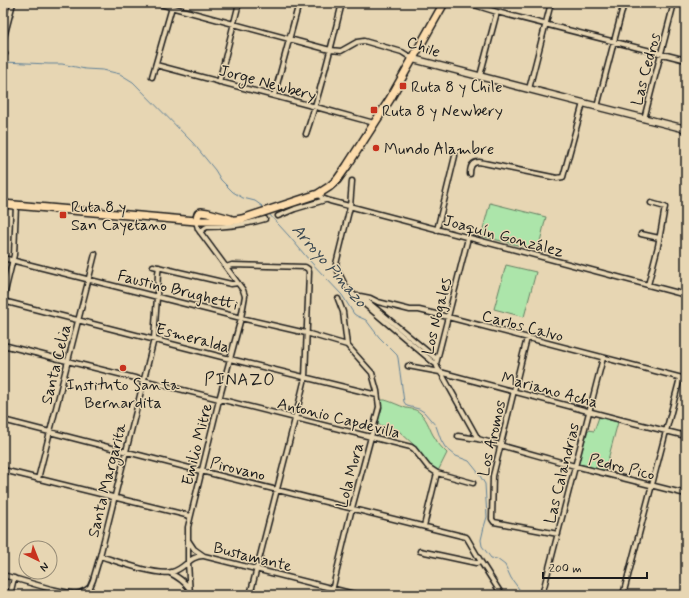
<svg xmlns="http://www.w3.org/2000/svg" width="689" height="598" viewBox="0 0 689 598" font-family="Mynerve,sans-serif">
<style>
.park{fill:#ace5aa;stroke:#648063}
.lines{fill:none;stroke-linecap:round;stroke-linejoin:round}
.stream{stroke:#608198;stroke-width:1}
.street-casing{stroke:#1c1c1c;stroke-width:7}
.secondary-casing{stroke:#1c1c1c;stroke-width:9}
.primary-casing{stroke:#1c1c1c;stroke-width:10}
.street{stroke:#e7d6b3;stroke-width:4}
.secondary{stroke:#e7d6b3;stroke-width:6}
.primary{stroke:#fcdcac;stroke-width:7}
.poi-dot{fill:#c8321e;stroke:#e7d6b3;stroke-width:1.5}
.labels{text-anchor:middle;stroke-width:3;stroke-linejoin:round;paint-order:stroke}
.street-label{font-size:16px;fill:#1c1c1c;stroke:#e7d6b3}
.poi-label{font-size:16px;fill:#1c1c1c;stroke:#e7d6b3;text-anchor:start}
.water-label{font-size:17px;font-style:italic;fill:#384650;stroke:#e7d6b3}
.neighbourhood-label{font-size:17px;letter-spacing:1px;fill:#1c1c1c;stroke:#e7d6b3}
</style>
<rect width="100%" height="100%" fill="#e7d6b3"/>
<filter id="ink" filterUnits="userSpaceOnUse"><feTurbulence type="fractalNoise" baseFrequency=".025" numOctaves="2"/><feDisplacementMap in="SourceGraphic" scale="8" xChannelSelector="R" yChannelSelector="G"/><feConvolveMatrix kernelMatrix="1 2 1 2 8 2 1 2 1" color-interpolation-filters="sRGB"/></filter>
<g filter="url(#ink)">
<path class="park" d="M490,203L546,217L538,250L481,236Z
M506,265L536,272L524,317L494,309Z
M381,400H385C392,402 398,405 406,408C411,409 416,409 420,413C429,421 429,430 435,438C438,444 442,448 447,453L438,471L431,467L415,446L399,431L377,424L381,408Z
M599,417L618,422L605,471L578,464L588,430L594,431Z"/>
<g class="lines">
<path class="stream" d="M3,62L49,64H62L85,69L103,70L120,74L133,82L193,143L215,170L221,180L233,192L243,198L255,201L262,206L265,209
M268,213L289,236L309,260L342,295L354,314L357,316L366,320L379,337L397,355L398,358L404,402L407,406L419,409L424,412L436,426L441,440L445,447L456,456L469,461L477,471L485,484L486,501L487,517L484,527L481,540L482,546L491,558L497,559L505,565L511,578L519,589L521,595"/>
<g class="street-casing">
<path id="street" d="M156,3L330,50L341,51L357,42L364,41L402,52L413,59
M468,3L497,12L686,60
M3,41L13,3
M3,53L5,54
M156,65L316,107L374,123
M480,76L497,12
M152,77L172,7
M219,82L239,3
M529,89L551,3
M274,96L299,3
M597,107L624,3
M644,119L674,3
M306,134C321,91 331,47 342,3
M470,174C470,168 471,162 479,162L557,178L563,177L583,103
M352,181L350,207L336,264L338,271L345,285L355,296L433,362L436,364
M318,194L322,198L330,201L686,295
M278,216L295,209L325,200
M437,230L455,156
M200,232L205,228L207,227C228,227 245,225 265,219
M641,234L659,238
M468,238L436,364L438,369L443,376L478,439
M3,258L241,318L306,333L347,345
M153,266L231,284L238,283
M226,267L232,265L305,267L308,269L309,272L305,378L295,419L250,595
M648,285L658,246L665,207L651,203
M355,296H360L370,298L378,302L410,310H419L448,317L686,379
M362,297L434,357L437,359
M3,300L14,255L16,205
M3,301L230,359L377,395
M527,338L493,476L492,519L494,522L558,534
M3,345L411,447L414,449L428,467L437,473L473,483
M408,366L440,372L618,419L686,436
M3,420L201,471L466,537L467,538L481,562L502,595
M458,436L478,439L575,466L686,494
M3,470L190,516
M38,479L95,254
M424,526L437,473
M188,540L194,549L204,556
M420,551L476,563L481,562
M100,556C116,561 156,576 172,572C185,569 190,555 204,556L358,595
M170,573C178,577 184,581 189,588
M3,575L51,589L74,594L80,593L86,590L90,587L93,580L100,556L154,339L157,297L158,273L159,267
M10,595L14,578
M190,595L188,562V527L219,400L241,318L245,296L243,290L198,229L196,221
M331,595L352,508L379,407L377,391L372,373L347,345L343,312L338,299
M542,595L603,358
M623,595L680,378"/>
</g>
<g class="secondary-casing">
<path id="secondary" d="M413,59L583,103L686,129"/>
</g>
<g class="primary-casing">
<path id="primary" d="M3,204L196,221C212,221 226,222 242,219L318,194L329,187L337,180L347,166L390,99L444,3
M196,221L198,214L201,212L208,213L230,219"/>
</g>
<use href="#street" class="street"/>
<use href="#secondary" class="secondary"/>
<use href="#primary" class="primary"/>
</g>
</g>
<g class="poi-dot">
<rect x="399" y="82" width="8" height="8" rx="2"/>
<rect x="370" y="106" width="8" height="8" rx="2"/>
<circle cx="376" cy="148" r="4"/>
<rect x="59" y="211" width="8" height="8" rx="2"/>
<circle cx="123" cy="368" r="4"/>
</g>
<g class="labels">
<g class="street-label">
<text transform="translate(424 46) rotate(20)" y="6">Chile</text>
<text transform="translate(645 69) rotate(-75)" y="6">Las Cedros</text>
<text transform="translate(268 82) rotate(15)" y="6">Jorge Newbery</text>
<text transform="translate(504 235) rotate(15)" y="6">Joaquín González</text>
<text transform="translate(178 289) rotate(14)" y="6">Faustino Brughetti</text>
<text transform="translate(436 316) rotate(-76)" y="6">Los Nogales</text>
<text transform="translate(523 325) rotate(15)" y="6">Carlos Calvo</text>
<text transform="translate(193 337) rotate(15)" y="6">Esmeralda</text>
<text transform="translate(55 364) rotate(-76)" y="6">Santa Celia</text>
<text transform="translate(550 389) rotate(15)" y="6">Mariano Acha</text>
<text transform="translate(339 417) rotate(14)" y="6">Antonio Capdevilla</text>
<text transform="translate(491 438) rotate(-77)" y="6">Los Aromos</text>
<text transform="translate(196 444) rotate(-76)" y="6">Emilio Mitre</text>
<text transform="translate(622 466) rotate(14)" y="6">Pedro Pico</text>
<text transform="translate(238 468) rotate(14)" y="6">Pirovano</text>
<text transform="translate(561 473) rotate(-76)" y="6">Las Calandrias</text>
<text transform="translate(349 475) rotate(-75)" y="6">Lola Mora</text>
<text transform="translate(106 480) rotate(-76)" y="6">Santa Margarita</text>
<text transform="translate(253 556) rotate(14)" y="6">Bustamante</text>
</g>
<g class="poi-label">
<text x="411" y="92">Ruta 8 y Chile</text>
<text x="382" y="116">Ruta 8 y Newbery</text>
<text x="384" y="154">Mundo Alambre</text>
<text x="71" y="212">Ruta 8 y<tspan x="71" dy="18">San Cayetano</tspan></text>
<text x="123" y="390" text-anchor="middle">Instituto Santa<tspan x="123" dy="18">Bernardita</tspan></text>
</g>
<g class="water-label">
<text transform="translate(330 265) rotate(49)" y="6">Arroyo Pinazo</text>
</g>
<g class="neighbourhood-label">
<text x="240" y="385">PINAZO</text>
</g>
</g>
<rect width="689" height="598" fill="none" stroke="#e7d6b3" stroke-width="16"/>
<rect x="8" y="8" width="673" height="582" fill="none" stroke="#1c1c1c" stroke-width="1.5" filter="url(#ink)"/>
<g transform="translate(38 560) rotate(137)"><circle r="19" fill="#e7d6b3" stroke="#968c77"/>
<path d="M0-3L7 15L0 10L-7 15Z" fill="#c8321e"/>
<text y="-6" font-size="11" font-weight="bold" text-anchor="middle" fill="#1c1c1c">N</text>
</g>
<path d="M543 572v6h104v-6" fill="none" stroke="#1c1c1c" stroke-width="2"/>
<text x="549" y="572" font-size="12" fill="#1c1c1c" stroke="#e7d6b3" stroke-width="3" paint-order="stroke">200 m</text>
</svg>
